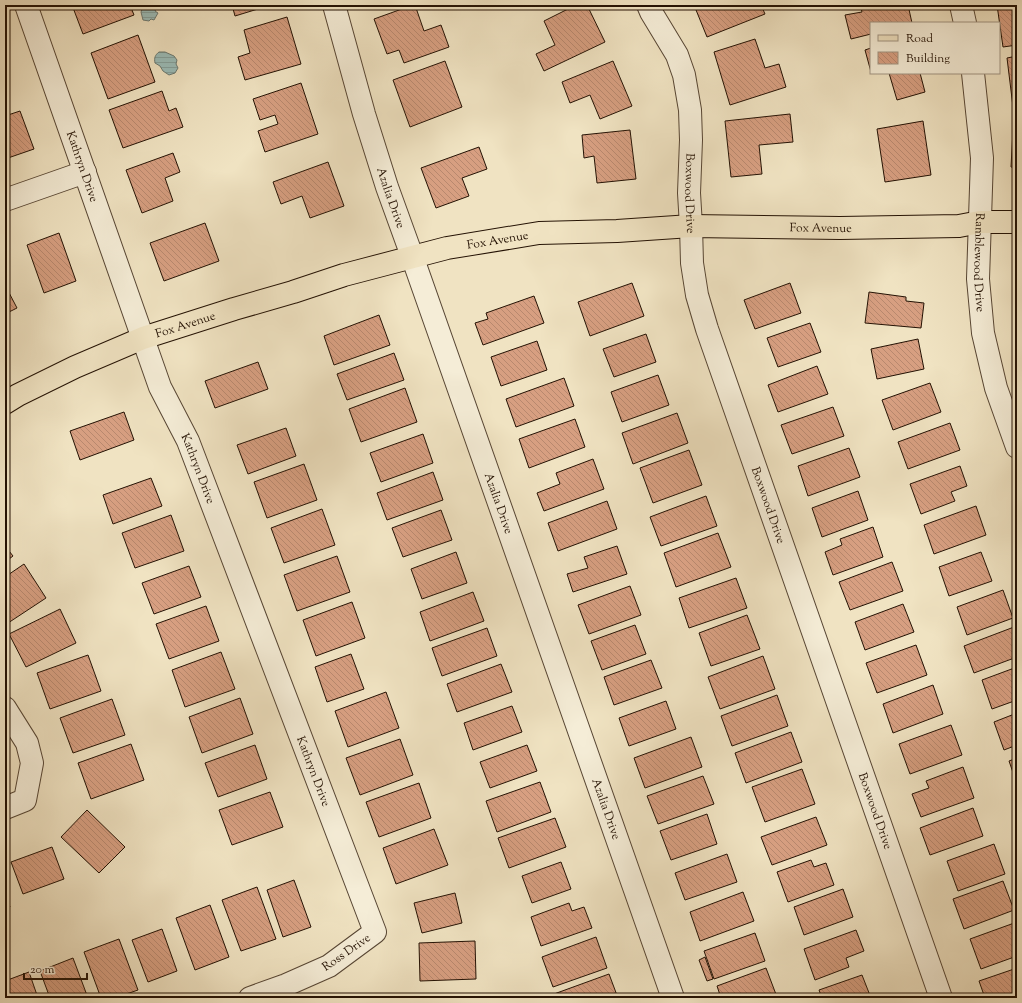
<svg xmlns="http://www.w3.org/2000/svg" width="1022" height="1003" viewBox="0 0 1022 1003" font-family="'Sorts Mill Goudy',serif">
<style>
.water{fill:url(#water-rules);stroke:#6b7971}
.building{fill:url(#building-back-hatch);stroke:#241204}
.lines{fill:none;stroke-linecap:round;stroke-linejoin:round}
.minor-casing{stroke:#574634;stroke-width:24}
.major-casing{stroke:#241204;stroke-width:24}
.minor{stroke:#f5edd7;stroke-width:22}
.major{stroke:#f0e3c2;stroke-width:22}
.labels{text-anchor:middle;stroke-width:3;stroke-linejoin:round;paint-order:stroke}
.street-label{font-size:12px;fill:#241204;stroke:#f5edd7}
</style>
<defs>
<pattern id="water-rules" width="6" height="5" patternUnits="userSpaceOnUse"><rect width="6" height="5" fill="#9bbdb9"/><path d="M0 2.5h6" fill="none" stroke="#85a19d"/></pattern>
<pattern id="building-back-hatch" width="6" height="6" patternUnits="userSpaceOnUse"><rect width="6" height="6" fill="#d79f81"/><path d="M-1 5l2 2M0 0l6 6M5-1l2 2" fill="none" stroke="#b8886e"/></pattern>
</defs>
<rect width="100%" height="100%" fill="#f0e3c2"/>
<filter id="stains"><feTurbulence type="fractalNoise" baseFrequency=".005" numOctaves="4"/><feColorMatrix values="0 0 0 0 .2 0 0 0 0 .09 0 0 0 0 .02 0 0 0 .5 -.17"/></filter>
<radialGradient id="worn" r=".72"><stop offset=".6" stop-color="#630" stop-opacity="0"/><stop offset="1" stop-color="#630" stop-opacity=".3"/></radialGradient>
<path class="water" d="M147,5H156L157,7L155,11L158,13L154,20L151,19L149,21L143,20L141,12L143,7Z
M159,52H165L174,56L177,60L176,64L178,68L175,73L169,75L163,71L160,66L155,63C154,58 155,55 159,52Z"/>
<path class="building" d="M72,5H130L134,15L83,34Z
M232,5H271L235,16Z
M413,5H415L424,31L441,25L449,47L404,63L399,50L387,54L374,19Z
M576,5H587L605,42L544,71L536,54L555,45L544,21Z
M694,5H761L765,14L707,37Z
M860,5H908L912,23H871V34L851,39L845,15L862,12Z
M997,5H1017V45L1003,47Z
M287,17L301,64L245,80L238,57L250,53L244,30Z
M138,35L155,82L108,99L91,53Z
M755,39L765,68L779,64L786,87L730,105L714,52Z
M871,48V72L865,50Z
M1017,56V114L1014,115L1007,58Z
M445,61L462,107L410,127L393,80Z
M613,61L632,106L600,119L590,95L570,103L562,82Z
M889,73H920L925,92L897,100Z
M301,83L318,134L265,152L258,131L278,124L275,115L260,120L253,99Z
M162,91L169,111L176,108L183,127L123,148L109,110Z
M20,111L34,149L5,159V116Z
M790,114L793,142L759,145L762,174L731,177L725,121Z
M923,121L931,175L885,182L877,129Z
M630,130L636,179L597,183L594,156L584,158L582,135Z
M1013,130H1017V168L1011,167Z
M479,147L487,169L462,178L469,196L436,208L421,168Z
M173,153L180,172L165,178L173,201L142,213L126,170Z
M328,162L344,206L310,218L302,196L281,204L273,182Z
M205,223L219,261L164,281L150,243Z
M59,233L76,281L44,293L27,245Z
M632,283L644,316L590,336L578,302Z
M790,283L801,313L755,329L744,300Z
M5,285L17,308L5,314Z
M869,292L906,297V301L924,303L921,328L865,323Z
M534,296L544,323L483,345L475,323L488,319L486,313Z
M379,315L390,345L334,365L324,336Z
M810,323L821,352L778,367L767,338Z
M646,334L656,362L614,377L603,349Z
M918,339L924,369L877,379L871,349Z
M537,341L547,370L501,386L491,357Z
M394,353L404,380L347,400L337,374Z
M258,362L268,389L215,408L205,381Z
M817,366L828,394L778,412L768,385Z
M658,375L669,405L622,422L611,392Z
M564,378L574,406L516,427L506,399Z
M930,383L941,412L893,430L882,400Z
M405,388L417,422L361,442L349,409Z
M833,407L844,436L792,454L781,425Z
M124,412L134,440L80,460L70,431Z
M677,413L688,443L633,464L622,433Z
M575,419L585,447L529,468L519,439Z
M950,423L960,450L908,469L898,442Z
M286,428L296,456L248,474L237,445Z
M423,434L433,463L381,482L370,453Z
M849,448L860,477L808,496L798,466Z
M689,450L702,485L653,503L640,468Z
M593,459L604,489L544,511L537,493L560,484L556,473Z
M304,464L317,500L267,518L254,482Z
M960,466L967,486L951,492L955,501L921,514L910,484Z
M433,472L443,500L387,520L377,493Z
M151,478L162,506L113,524L103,495Z
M858,491L868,520L822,537L812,508Z
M706,496L717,526L661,546L650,517Z
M607,501L617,529L558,551L548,523Z
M976,506L986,535L934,554L924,525Z
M322,509L335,545L284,563L271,528Z
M441,510L452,540L403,557L392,528Z
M171,515L184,551L135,568L122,533Z
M873,527L883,557L833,575L825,552L842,545L840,539Z
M718,533L731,567L676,587L664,553Z
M5,546L13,556L5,562Z
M617,546L627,574L573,592L567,574L588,568L584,557Z
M456,552L467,583L422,599L411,569Z
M981,552L992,581L949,596L939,567Z
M337,556L350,592L297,611L284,575Z
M892,562L903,591L850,610L839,582Z
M24,564L46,598L5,625V577Z
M189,566L201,597L154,614L142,583Z
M736,578L747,608L689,628L679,598Z
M630,586L641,615L589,634L578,605Z
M1003,590L1013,618L967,635L957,607Z
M473,592L484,621L430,641L420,612Z
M352,602L365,638L316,656L303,620Z
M903,604L914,632L865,650L855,622Z
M206,606L219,641L169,659L156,624Z
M60,609L76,643L26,667L9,634Z
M747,615L760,649L711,666L699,633Z
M635,625L646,654L602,670L591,641Z
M1014,627L1017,636V657L974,673L964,646Z
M487,628L497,656L442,676L432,648Z
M916,645L927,675L877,693L866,663Z
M221,652L235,689L185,707L172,670Z
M351,654L364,689L327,702L315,667Z
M88,655L101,691L50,709L37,673Z
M763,656L775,689L720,709L708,677Z
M651,660L662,688L614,705L604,677Z
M501,664L512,692L457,712L447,684Z
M1017,667V700L992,709L982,680Z
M933,685L943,714L893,733L883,704Z
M386,692L399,728L348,747L335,711Z
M777,695L788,726L732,746L721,716Z
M240,698L253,734L202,753L189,717Z
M112,699L125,735L73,753L60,718Z
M666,701L676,729L629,746L619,718Z
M512,706L522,732L473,750L464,723Z
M1017,713V745L1004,750L994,722Z
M951,725L962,755L910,774L899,744Z
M791,732L802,762L746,783L735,753Z
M691,737L702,767L645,788L634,758Z
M400,739L413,775L360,795L346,758Z
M131,744L144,780L91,799L78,763Z
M255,745L267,779L218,797L205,763Z
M527,745L537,771L490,788L480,762Z
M1017,758V784L1009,761Z
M963,767L974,798L921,817L912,794L929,788L926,781Z
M802,769L815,804L765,822L752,787Z
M703,776L714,804L658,824L647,796Z
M540,782L551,812L497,832L486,801Z
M419,783L431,818L379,837L366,802Z
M270,792L283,827L232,845L219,810Z
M973,808L983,836L930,855L920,828Z
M87,810L125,847L99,873L61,837Z
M707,814L717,844L671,860L660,831Z
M816,817L827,845L772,865L761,837Z
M555,818L566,847L509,868L498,838Z
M434,829L448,865L396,884L383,848Z
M994,844L1005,874L958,891L947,861Z
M52,847L64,879L23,894L11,862Z
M727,854L737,882L685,900L675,873Z
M811,860L814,867L826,863L834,885L788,902L777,872Z
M561,862L571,889L532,903L522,876Z
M294,880L311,927L283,937L267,890Z
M1003,881L1014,910L964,929L953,899Z
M257,887L276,939L241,951L222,900Z
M843,889L853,917L804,935L794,907Z
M743,892L754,921L700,941L690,912Z
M455,893L462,923L422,933L414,903Z
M5,894L10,907L5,909Z
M569,903L572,911L584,907L592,928L541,946L531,917Z
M210,905L229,957L195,970L176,918Z
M1017,922V956L981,969L970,939Z
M162,929L177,971L148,982L132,940Z
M856,930L864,951L846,958L849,967L815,980L804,949Z
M755,933L765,961L714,979L704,951Z
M596,937L607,968L553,987L542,957Z
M119,939L138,990L115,998H101L84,952Z
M475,941L476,979L420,981L419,943Z
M705,957L713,979L707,981L699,960Z
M73,958L88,998H50L40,971Z
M766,968L777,997L721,998L717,986Z
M1017,968V998H985L979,981Z
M29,972L38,998H5V981Z
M609,974L618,998H555L554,994Z
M862,975L871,998H822L819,990Z"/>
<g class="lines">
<g class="minor-casing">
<g id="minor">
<path id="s1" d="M26,5L160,387L188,441L375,932L329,966L286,985L250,998"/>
<path id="s2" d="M334,5L364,114L387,187L412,256L673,998"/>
<path id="s3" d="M648,5L651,12L677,55L684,75L690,110L691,140L689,193L691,226L692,263L697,295L707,329L941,998"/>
<path d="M961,5L965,23"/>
<path id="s4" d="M973,73L982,158L978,279L983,333L996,388L1017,447"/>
<path d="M5,200L85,172"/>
<path d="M5,708L27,743L32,763L25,800L5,808"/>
</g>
</g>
<g class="major-casing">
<g id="major">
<path id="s5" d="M5,403L18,395L75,367L143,338L234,309L293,292L344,275L447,248L539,233L617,231L691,226L840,228L959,226L980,222H1017"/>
</g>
</g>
<use href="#minor" class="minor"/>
<use href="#major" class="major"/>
</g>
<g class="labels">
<g class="street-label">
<text dy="4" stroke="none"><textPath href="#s1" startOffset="171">Kathryn Drive</textPath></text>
<text dy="4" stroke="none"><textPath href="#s3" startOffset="198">Boxwood Drive</textPath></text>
<text dy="4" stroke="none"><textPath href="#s2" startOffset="201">Azalia Drive</textPath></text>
<text dy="4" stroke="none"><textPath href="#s5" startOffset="845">Fox Avenue</textPath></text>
<text dy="4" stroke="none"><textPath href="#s5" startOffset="521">Fox Avenue</textPath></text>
<text dy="4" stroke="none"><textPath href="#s4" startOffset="190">Ramblewood Drive</textPath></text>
<text dy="4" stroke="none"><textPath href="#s5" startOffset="197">Fox Avenue</textPath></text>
<text dy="4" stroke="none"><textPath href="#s1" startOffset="495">Kathryn Drive</textPath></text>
<text dy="4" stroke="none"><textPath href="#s2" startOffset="525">Azalia Drive</textPath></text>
<text dy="4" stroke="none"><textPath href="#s3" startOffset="522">Boxwood Drive</textPath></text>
<text dy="4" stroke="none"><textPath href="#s1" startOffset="819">Kathryn Drive</textPath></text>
<text dy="4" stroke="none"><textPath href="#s2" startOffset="849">Azalia Drive</textPath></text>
<text dy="4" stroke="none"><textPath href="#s3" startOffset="846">Boxwood Drive</textPath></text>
<text transform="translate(346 952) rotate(-35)" y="4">Ross Drive</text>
</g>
</g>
<rect width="1022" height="1003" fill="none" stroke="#f0e3c2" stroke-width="20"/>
<rect x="6" y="6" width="1010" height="991" fill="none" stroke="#241204" stroke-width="2"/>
<rect x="10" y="10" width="1002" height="983" fill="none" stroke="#241204"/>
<rect x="870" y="22" width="130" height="52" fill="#f5edd7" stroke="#a19583"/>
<rect x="878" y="35" width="20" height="6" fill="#f0e3c2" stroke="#a19583"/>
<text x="906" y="42" font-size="12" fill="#241204">Road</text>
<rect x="878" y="52" width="20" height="12" fill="url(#building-back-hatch)" stroke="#a19583"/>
<text x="906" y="62" font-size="12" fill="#241204">Building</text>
<path d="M24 973v6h63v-6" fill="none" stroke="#241204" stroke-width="2"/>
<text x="30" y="973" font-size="12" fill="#241204" stroke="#f5edd7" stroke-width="3" paint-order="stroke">20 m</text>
<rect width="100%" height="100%" filter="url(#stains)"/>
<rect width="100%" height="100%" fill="url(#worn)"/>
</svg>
